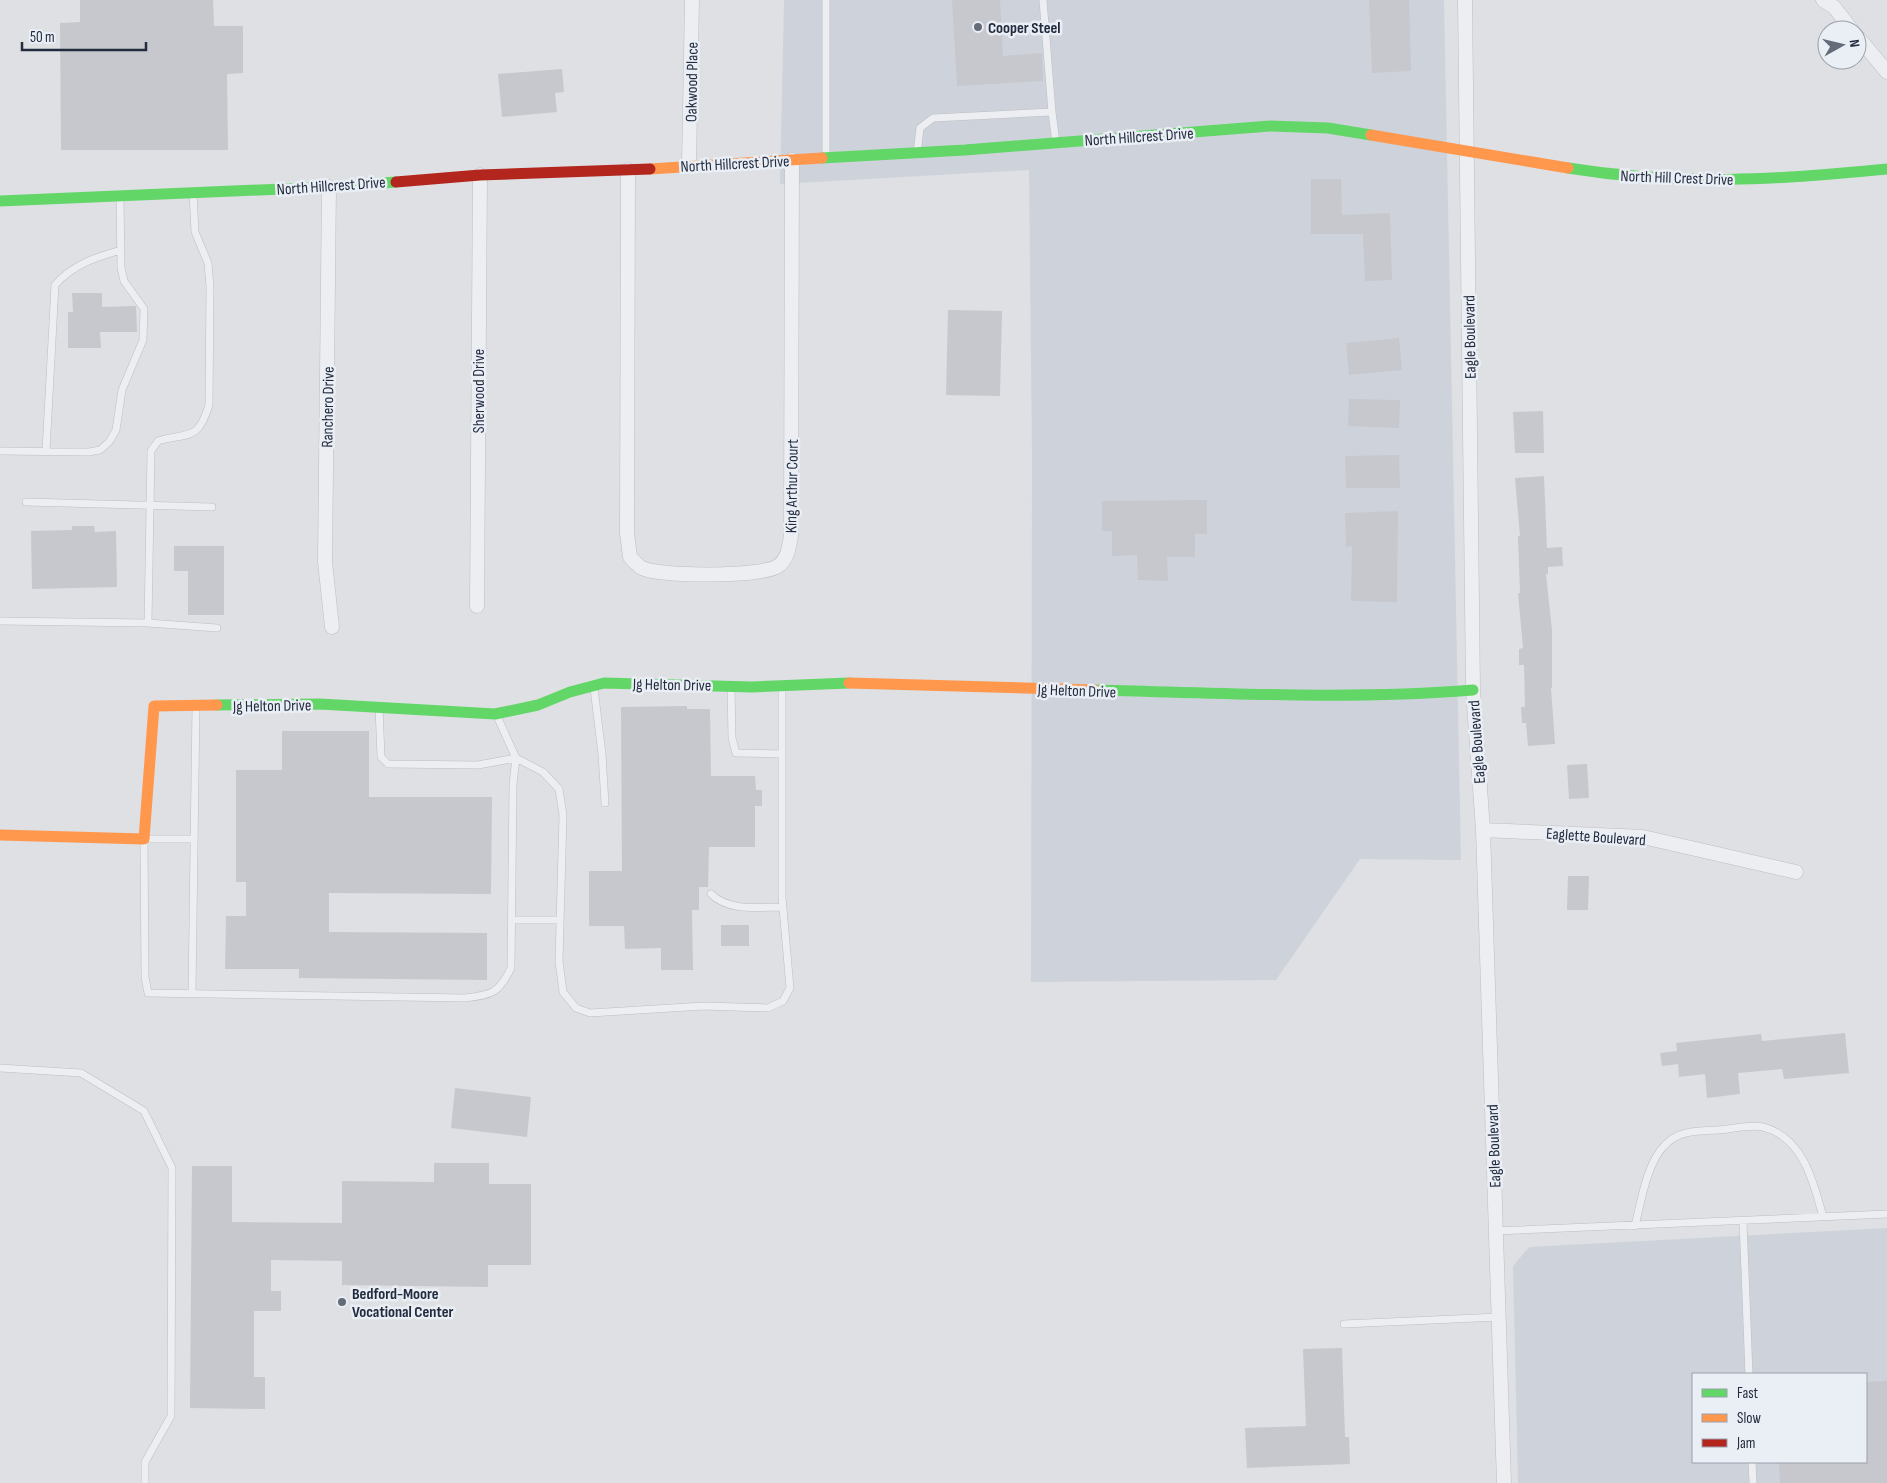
<svg xmlns="http://www.w3.org/2000/svg" width="1887" height="1483" viewBox="0 0 1887 1483" font-family="'Sofia Sans Condensed',sans-serif">
<style>
.built{fill:#ced3db;fill-rule:evenodd}
.building{fill:#c6c8cd}
.lines{fill:none;stroke-linecap:round;stroke-linejoin:round}
.lane-casing{stroke:#bcbec2;stroke-width:8}
.street-casing{stroke:#bcbec2;stroke-width:15}
.lane{stroke:#edeef1;stroke-width:7}
.street{stroke:#edeef1;stroke-width:14}
.fast{stroke:#63d668;stroke-width:11}
.slow{stroke:#ff974d;stroke-width:11}
.jam{stroke:#b3261e;stroke-width:11}
.poi-dot{fill:#646b79;stroke:#eaeef5;stroke-width:2}
.labels{text-anchor:middle;stroke-width:5;stroke-linejoin:round;paint-order:stroke}
.poi-label{font-size:16px;font-weight:bold;fill:#232c3f;stroke:#eaeef5;text-anchor:start}
.street-label{font-size:16px;fill:#232c3f;stroke:#eaeef5}
</style>
<rect width="100%" height="100%" fill="#dee0e4"/>
<path class="built" d="M784,0H1444L1461,860L1360,859L1276,980L1031,982L1032,456L1029,170L780,184Z
M1887,1228V1483H1518L1513,1266L1529,1247ZM1693,1374H1866V1462H1693Z"/>
<path class="building" d="M80,0H213L214,26H243V73L227,74L228,150H61L60,23L80,22Z
M952,0H1000L1003,56L1042,53L1043,81L957,86Z
M1369,0H1409L1411,71L1372,73Z
M562,69L564,92L555,93L557,112L502,117L498,74Z
M1311,179H1341L1342,215L1390,213L1392,280L1365,281L1363,234H1311Z
M72,293H102V307L136,306L137,332H100L101,348H68V312H73Z
M948,310L1002,311L1000,396L946,395Z
M1399,338L1402,370L1349,375L1346,343Z
M1349,399L1400,400L1399,428L1348,426Z
M1543,411L1544,453H1515L1513,412Z
M1399,455L1400,488H1346L1345,456Z
M1544,476L1547,548L1562,547L1563,566L1548,567V574H1546L1552,630V688H1551L1555,744L1528,746L1526,723H1522L1521,707H1525L1524,665H1519V649L1523,648L1518,593H1520L1518,536H1520L1515,478Z
M1207,500V534H1195V557H1167L1168,581L1138,580L1137,555L1112,556V531H1102V501Z
M1398,511L1397,602L1351,601L1352,546L1346,547L1345,513Z
M72,526H94L95,532L116,531L117,587L32,589L31,531L72,530Z
M174,546H224V615H188V571H174Z
M687,706V709H710L711,776H755L756,790H762V806H755V847H709L708,887H699V910H692L693,970H661V948L625,949L624,926H589V871H622L621,707Z
M282,731H369V797H492L491,894L329,893V932L487,933V980L299,978V969H225L226,916H246V882H236V770H282Z
M1587,764L1589,798L1569,799L1567,765Z
M1568,876H1589L1588,910H1567Z
M721,925H749V946H721Z
M1845,1033L1849,1073L1784,1079L1782,1069L1738,1073L1740,1094L1707,1098L1705,1074L1679,1077L1678,1064L1662,1066L1660,1053L1677,1051L1676,1043L1761,1034L1762,1041Z
M455,1088L531,1097L527,1137L451,1128Z
M434,1163H489V1184H531V1265H488V1287L342,1285V1261L271,1260V1291H281V1311H254V1377H265V1409L190,1408L192,1166H232V1222L342,1223V1181L434,1182Z
M1342,1348L1345,1437H1349L1350,1464L1247,1468L1245,1428L1306,1426L1303,1349Z
M1887,1381V1483H1780L1779,1462H1866V1382Z"/>
<g class="lines">
<g class="lane-casing">
<path id="lane" d="M826,0V158
M1043,0L1052,112
M917,153L920,128L933,118L1052,112L1056,143
M0,451L89,452L100,450L109,442L116,430L122,390L143,340L144,309L124,281L121,268L120,198
M46,451L55,285C72,265 96,257 121,250
M26,502L212,507
M0,621L148,623L217,628
M148,623L151,451L158,441C188,432 198,442 209,405L210,287L208,263L195,232L193,193
M731,687L732,738L736,753L782,754
M594,688L602,754L605,803
M496,714L516,758L543,772L559,789L563,815L559,961L563,992L576,1008L590,1013L704,1006L768,1008L783,1001L790,988L782,897V686
M194,839H144L145,977L148,993L465,998C492,995 499,993 511,968L513,784L516,758L478,765L388,764L381,757L379,707
M711,894C730,912 758,907 783,907
M512,920H560
M192,993L196,706
M0,1068L81,1073L144,1111L172,1168L171,1416L145,1462V1483
M1743,1221L1749,1374
M1635,1226C1641,1202 1647,1162 1665,1145C1679,1130 1699,1131 1718,1130C1732,1129 1750,1124 1763,1127C1803,1137 1814,1183 1823,1217
M1496,1231L1887,1214
M1344,1324L1499,1317
M1752,1462L1753,1483"/>
</g>
<g class="street-casing">
<path id="street" d="M1465,0L1473,690L1483,830L1504,1483
M1823,0L1834,7L1852,30
M1857,36L1887,72
M689,165L692,0
M628,170L627,533L630,557C634,561 638,566 642,568C659,577 762,577 778,566C788,559 789,547 791,536L792,160
M329,187L325,562L332,627
M477,606L480,175
M1483,830L1643,837L1796,872"/>
</g>
<use href="#lane" class="lane"/>
<use href="#street" class="street"/>
<path class="fast" d="M822,158L965,150L1270,126L1328,128L1371,135
M1568,168C1678,186 1777,180 1887,169
M0,201L329,187L396,182
M1095,690C1221,693 1348,700 1473,690
M217,705L320,704L495,714L538,705L570,692L604,683L752,687L849,683"/>
<path class="slow" d="M1371,135L1568,168
M650,169L822,158
M849,683L1095,690
M0,835L144,839L154,706L217,705"/>
<path class="jam" d="M396,182L480,175L650,169"/>
</g>
<g class="poi-dot">
<circle cx="978" cy="27" r="5"/>
<circle cx="342" cy="1302" r="5"/>
</g>
<g class="labels">
<g class="poi-label">
<text x="988" y="33">Cooper Steel</text>
<text x="352" y="1299">Bedford-Moore<tspan x="352" dy="18">Vocational Center</tspan></text>
</g>
<g class="street-label">
<text transform="translate(691 82) rotate(-89)" y="6">Oakwood Place</text>
<text transform="translate(1139 136) rotate(-4)" y="6">North Hillcrest Drive</text>
<text transform="translate(735 163) rotate(-3)" y="6">North Hillcrest Drive</text>
<text transform="translate(1677 177) rotate(2)" y="6">North Hill Crest Drive</text>
<text transform="translate(331 185) rotate(-4)" y="6">North Hillcrest Drive</text>
<text transform="translate(1469 337) rotate(-91)" y="6">Eagle Boulevard</text>
<text transform="translate(478 391) rotate(-90)" y="6">Sherwood Drive</text>
<text transform="translate(327 407) rotate(-89)" y="6">Ranchero Drive</text>
<text transform="translate(791 486) rotate(-89)" y="6">King Arthur Court</text>
<text transform="translate(672 684) rotate(1)" y="6">Jg Helton Drive</text>
<text transform="translate(1077 690) rotate(2)" y="6">Jg Helton Drive</text>
<text transform="translate(272 705) rotate(-1)" y="6">Jg Helton Drive</text>
<text transform="translate(1476 742) rotate(-94)" y="6">Eagle Boulevard</text>
<text transform="translate(1596 836) rotate(4)" y="6">Eaglette Boulevard</text>
<text transform="translate(1493 1146) rotate(-92)" y="6">Eagle Boulevard</text>
</g>
</g>
<rect x="1692" y="1373" width="175" height="90" fill="#eaeef5" stroke="#9aa0ac"/>
<rect x="1702" y="1389" width="25" height="8" fill="#63d668" stroke="#9aa0ac"/>
<text x="1737" y="1398" font-size="15" fill="#232c3f">Fast</text>
<rect x="1702" y="1414" width="25" height="8" fill="#ff974d" stroke="#9aa0ac"/>
<text x="1737" y="1423" font-size="15" fill="#232c3f">Slow</text>
<rect x="1702" y="1439" width="25" height="8" fill="#b3261e" stroke="#9aa0ac"/>
<text x="1737" y="1448" font-size="15" fill="#232c3f">Jam</text>
<g transform="translate(1842 45) rotate(82)"><circle r="24" fill="#eaeef5" stroke="#9aa0ac"/>
<path d="M0-4L9 19L0 12L-9 19Z" fill="#646b79"/>
<text y="-8" font-size="14" font-weight="bold" text-anchor="middle" fill="#232c3f">N</text>
</g>
<path d="M22 42v8h124v-8" fill="none" stroke="#232c3f" stroke-width="2.5"/>
<text x="30" y="42" font-size="15" fill="#232c3f" stroke="#eaeef5" stroke-width="4" paint-order="stroke">50 m</text>
</svg>
